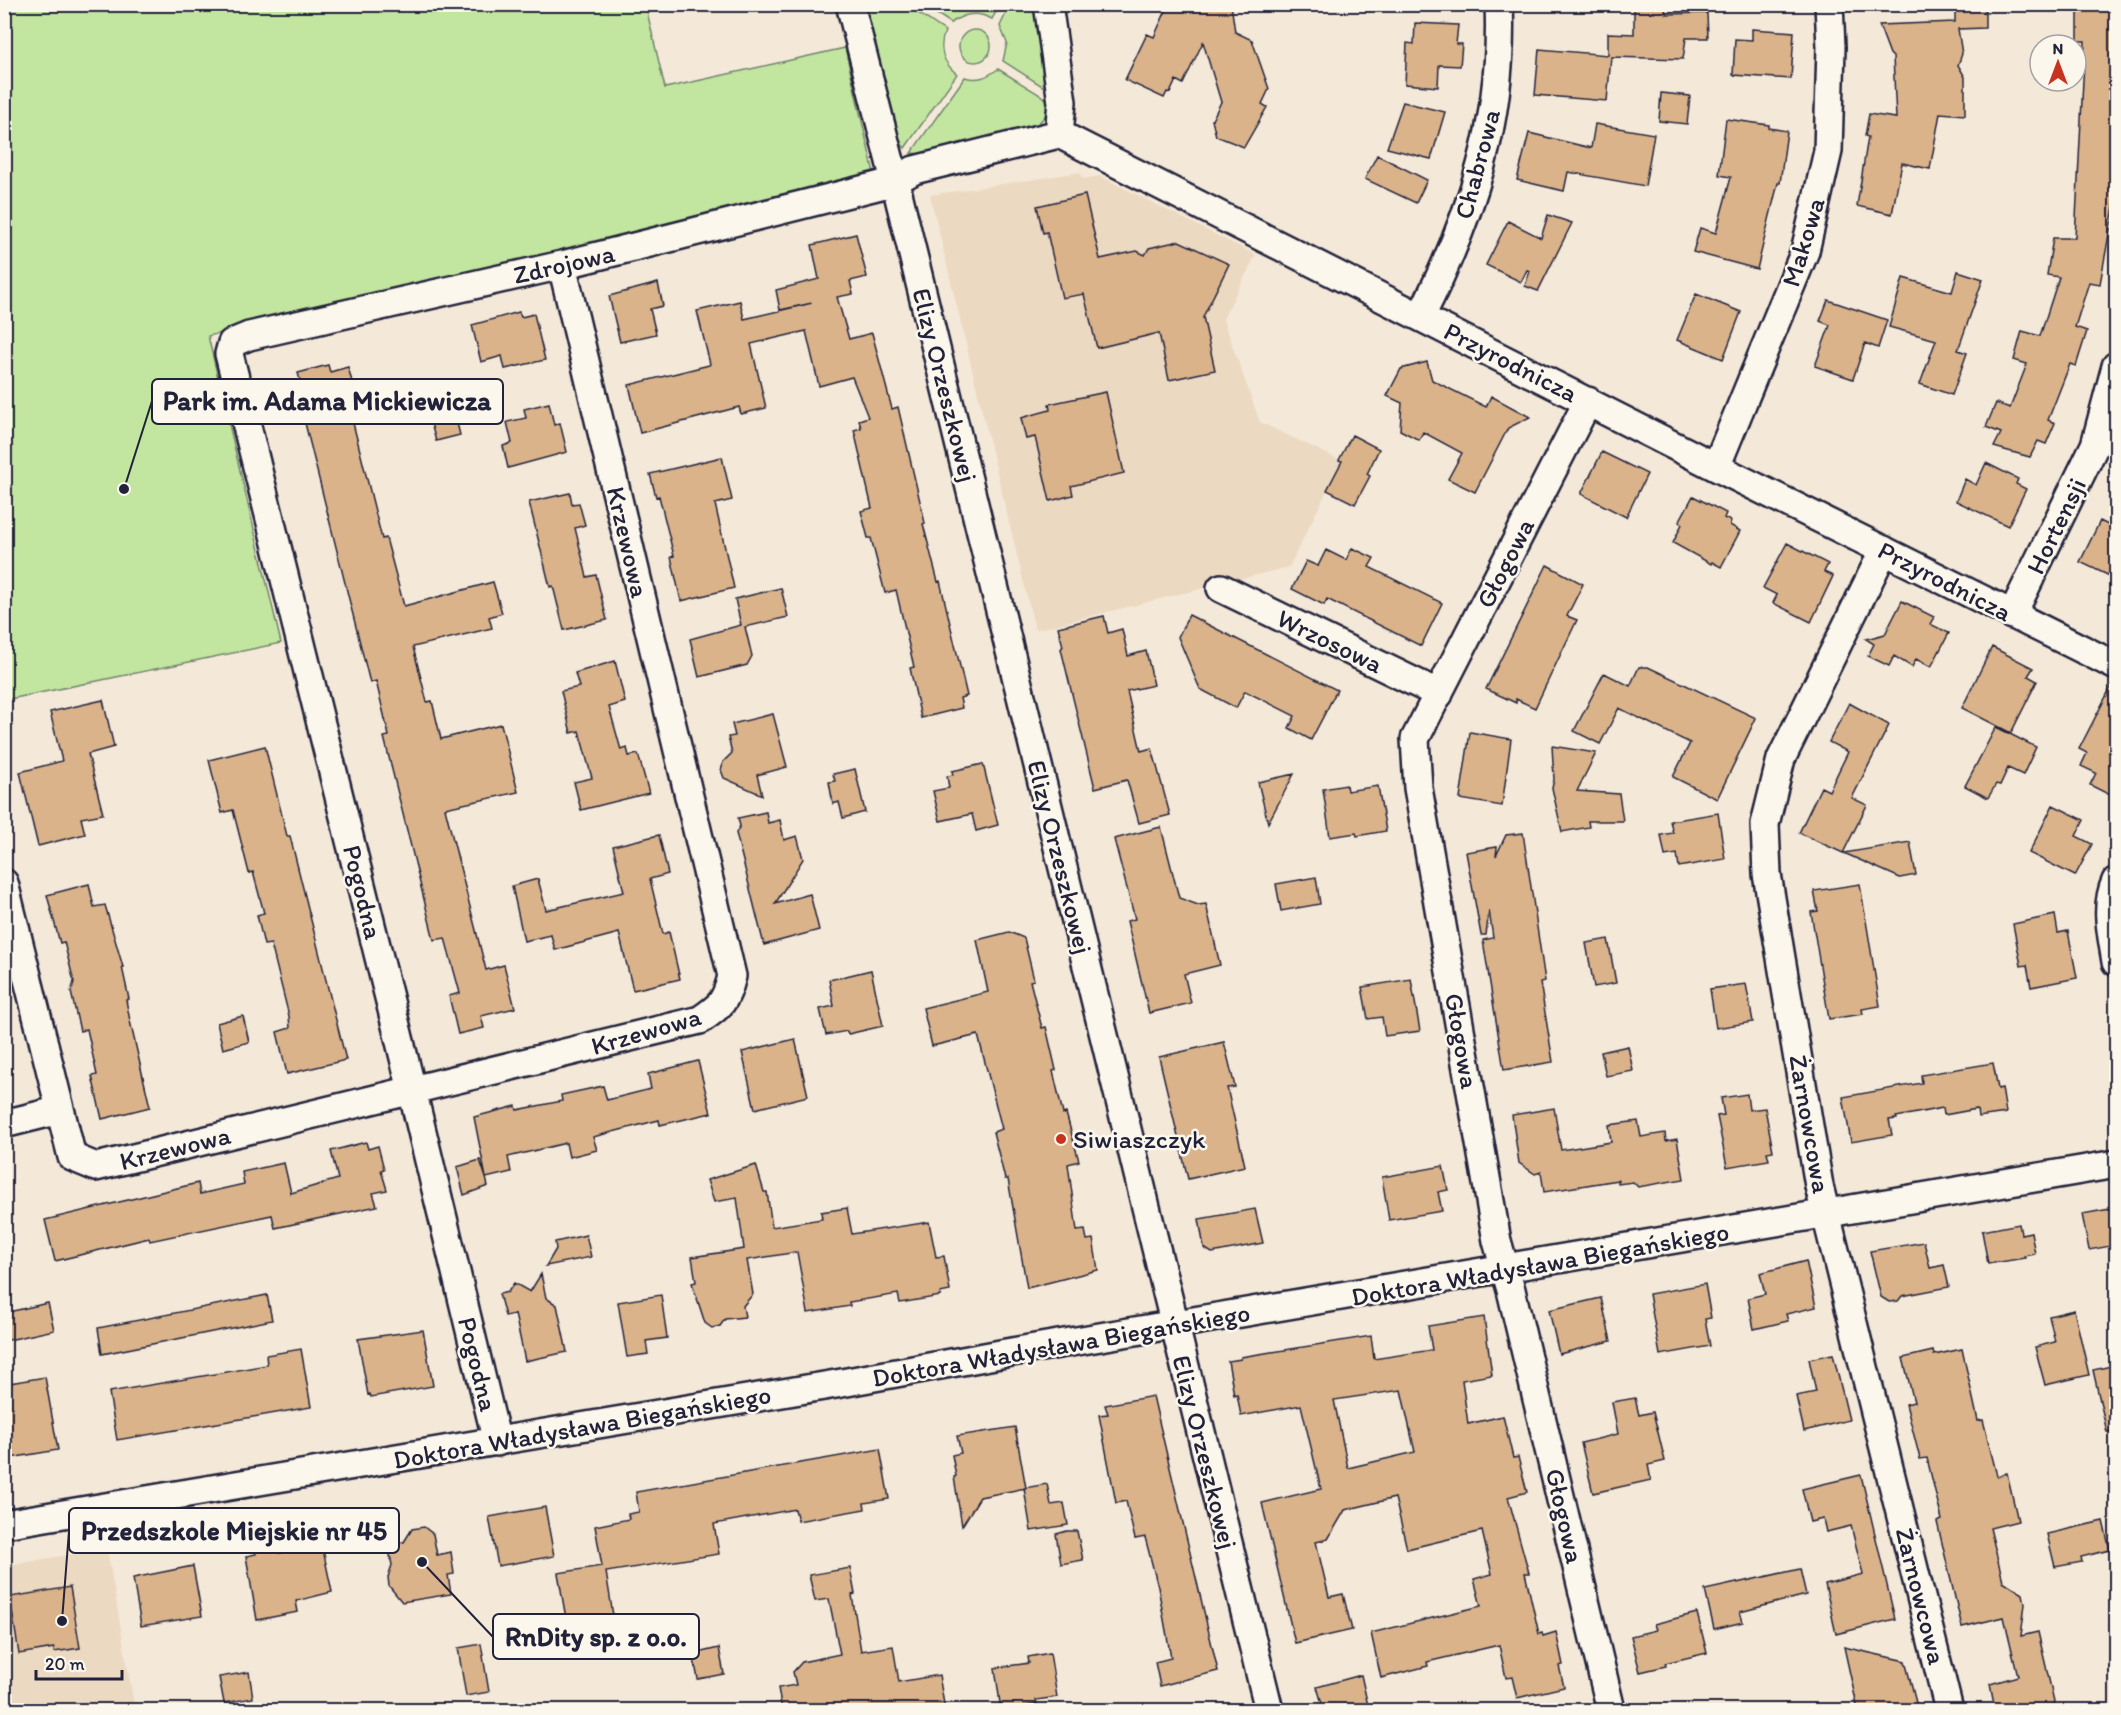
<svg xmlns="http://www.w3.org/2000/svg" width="2121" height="1715" viewBox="0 0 2121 1715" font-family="Itim,sans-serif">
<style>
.built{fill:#ecd9c2}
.green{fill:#c2e6a0;stroke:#72846e;stroke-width:1.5}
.building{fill:#dab38b;stroke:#22223b;stroke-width:1.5;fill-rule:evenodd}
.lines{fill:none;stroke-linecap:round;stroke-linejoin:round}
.minor-casing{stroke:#22223b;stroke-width:32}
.minor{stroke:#fbf7ec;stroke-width:27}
.poi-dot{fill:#c8321e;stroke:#fbf7ec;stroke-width:2}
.labels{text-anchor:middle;stroke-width:5;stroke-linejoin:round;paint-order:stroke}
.street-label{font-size:26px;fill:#22223b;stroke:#fbf7ec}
.poi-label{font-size:26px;fill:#22223b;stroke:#fbf7ec;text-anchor:start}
.leader{fill:none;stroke:#22223b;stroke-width:2}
.callout-dot{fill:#22223b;stroke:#fbf7ec;stroke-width:2}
.callout{fill:#fbf7ec;stroke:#22223b;stroke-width:2}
.callout-label{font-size:27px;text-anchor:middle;font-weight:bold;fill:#22223b}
</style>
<rect width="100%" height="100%" fill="#f4e9d9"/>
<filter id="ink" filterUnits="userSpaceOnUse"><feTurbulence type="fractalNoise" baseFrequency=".0167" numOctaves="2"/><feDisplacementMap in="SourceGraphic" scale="12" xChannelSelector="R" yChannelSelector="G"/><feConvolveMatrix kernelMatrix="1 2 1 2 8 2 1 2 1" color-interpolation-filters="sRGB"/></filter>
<g filter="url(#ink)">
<path class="built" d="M1080,172L1083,179L1100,176L1256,255L1223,319L1260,422L1342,461L1289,567L1035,630L930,195Z
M107,1548L135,1710H10L4,1676V1566Z"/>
<path class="green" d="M4,5H649L648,16L665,88L845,48L874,173L870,176L208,336L281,643L5,700Z
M862,5H906L945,31C938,48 943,63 957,74L905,148L897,139Z
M923,5H1000L992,19C977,11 964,13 951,23Z
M1010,5H1037L1050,91L1003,61L1007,43L1000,26Z
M959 46a16 16 0 1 1 32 0a16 16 0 1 1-32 0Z
M998,69L1050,101L1045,116L1036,126L922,154L911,153L965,77C978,81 987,77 998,69Z"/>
<path class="building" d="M1169,4H1231L1235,32L1252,40L1269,89L1262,104L1267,107L1244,147L1216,136L1212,120L1221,102L1203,42L1183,84L1176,80L1170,93L1167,92L1164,98L1125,80L1147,34L1154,37Z
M1955,4H1985V28L1958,29L1962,54L1958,65L1965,77V115L1940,113L1930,169L1902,163L1892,214L1857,206L1868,137L1865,136L1869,114L1896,118L1893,57L1890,54L1879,25L1955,22Z
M2078,4H2116V196L2100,284L2089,282L2075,327L2087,331L2076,366L2070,364L2048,420L2055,423L2046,444L2038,441L2030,457L1994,447L2001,433L1986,427L1996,403L2010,408L2027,364L2014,360L2022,331L2040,336L2059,277L2047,275L2053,238H2075L2085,41H2078Z
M1634,6L1665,7L1666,14L1707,13L1708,38H1686L1683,59L1611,57L1607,101L1535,95L1539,49L1608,55V33L1634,34Z
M1415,23L1458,25L1456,44H1462L1460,66L1439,65L1438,87L1405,84L1407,43L1414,44Z
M1752,29L1794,32L1791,79L1733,75L1735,39L1752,40Z
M1661,93L1690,96L1687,124L1659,121Z
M1403,102L1445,112L1431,159L1387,148Z
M1726,119L1769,125V128L1787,131L1780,183H1778L1757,269L1693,252L1700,228L1716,233L1731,177L1719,175Z
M1595,124L1654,134L1645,186L1568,172L1564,191L1517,180L1529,133L1591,148Z
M1377,155L1427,180L1416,203L1365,179Z
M1085,195L1100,259L1137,251L1145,255L1149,248L1179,241L1229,264L1203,317L1215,370L1169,380L1159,333L1097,348L1084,294L1062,298L1047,232L1043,233L1037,206Z
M1548,215L1572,223L1538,291L1525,286L1530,271L1527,270L1521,282L1486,265L1508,221L1541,238Z
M856,234L867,277L850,281L853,294L837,297L849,339L872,333L892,409L898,407L925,523L923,524L938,582L940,581L967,696L960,698L962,708L921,718L910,668L914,667L896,590L885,593L871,538H868L861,511L872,508L854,430L861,428L859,420L868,417L852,377L819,386L806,331L751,344L766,408L741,414L739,407L640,433L629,385L709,365L710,364L697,311L740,301L744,319L812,303L780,310L776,290L819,279L812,245Z
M1958,271L1983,279L1958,350L1967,353L1952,395L1920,384L1936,340L1889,327L1903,278L1952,292Z
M658,283L663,306L650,309L656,334L620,342L609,296Z
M1696,294L1741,312L1723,359L1677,340Z
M1828,300L1887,320L1878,348L1865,343L1853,379L1815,366L1830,325L1820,321Z
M519,312L521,317L534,314L545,360L505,369L502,356L481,362L472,325Z
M1427,362L1432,380L1486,407L1491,396L1530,417L1508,428L1475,492L1448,479L1462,453L1423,432L1419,440L1400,430L1402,403L1387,396L1401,369Z
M328,365L330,372L348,367L355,393L351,394L354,406L349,407L382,539L386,538L404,606L493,582L502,613L489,617L492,628L413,647L427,702L432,701L441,739L501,724L518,792L445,808L486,970L504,965L515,1008L481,1016L484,1028L458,1034L449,996L460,993L445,938L434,940L384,737L389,736L376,681L370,683L300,403L306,402L298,373Z
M1106,392L1124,473L1071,486L1073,495L1050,501L1035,437L1026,439L1021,418L1050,410L1049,404Z
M549,403L554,425L560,423L567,452L508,468L503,446L512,443L507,422L526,418L524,409Z
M453,407L460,435L436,441L428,413Z
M1352,435L1379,449L1367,474L1370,476L1355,504L1327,490L1342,461L1339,460Z
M1602,452L1647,474L1626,517L1581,494Z
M722,457L732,500L715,504L734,588L681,601L671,557L674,556L659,496L656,497L650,474Z
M1986,463L2018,479L2016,484L2026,489L2008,526L1956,501L1965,479L1976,485Z
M570,493L572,504L579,503L585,525L575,528L587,577L596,575L607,620L564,630L553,586L550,587L529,502Z
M1693,496L1726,513L1724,518L1731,521L1730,525L1740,531L1721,567L1712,562L1711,564L1673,543L1682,524L1679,522Z
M2100,521L2116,529V579L2080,562Z
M1787,543L1828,564L1824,572L1833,576L1811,622L1773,603L1777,595L1763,588Z
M1352,548L1374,558L1369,567L1442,603L1421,646L1327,599L1324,605L1292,589L1306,561L1318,566L1326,550L1346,560Z
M1547,565L1583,584L1567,616L1577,620L1535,708L1516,699V703L1486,689Z
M781,588L788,617L745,627L752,656L747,665L699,677L690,639L741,625L735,599Z
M1902,601L1934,617L1930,624L1949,633L1931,667L1916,659L1912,667L1894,656L1889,666L1868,656L1874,644L1866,639L1885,634Z
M1189,615L1337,690L1311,740L1289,728L1295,716L1245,691L1236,708L1200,689L1178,637Z
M1104,616L1108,633L1122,629L1128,656L1146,651L1154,685L1127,691L1141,751L1152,748L1170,815L1139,823L1127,780L1095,788L1061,649L1063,646L1058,627Z
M1992,647L2033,668L2028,676L2037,681L2011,733L1962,708Z
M615,661L625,702L609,707L621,750L627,748L629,756L638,754L649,793L581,810L574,782L592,778L579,731L571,733L561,691L579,687L575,673Z
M1639,667H1648L1756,718L1717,799L1673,777L1690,743L1619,708L1600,744L1574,731L1604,673L1630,686Z
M2114,681L2116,682V798L2090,785L2096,773L2081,766L2087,753L2079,749Z
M103,700L114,747L88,754L103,814L81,818L85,834L38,846L20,772L62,761L50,712Z
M1849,703L1889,725L1852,798L1867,805L1843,853L1799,833L1821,787L1829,791L1848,752L1829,742Z
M773,714L787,767L757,775L762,795L724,778L721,770L723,762L732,753L728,737L735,736L732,724Z
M1996,727L2036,747L2023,775L2008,768L2000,785L1996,784L1988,798L1965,786Z
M1470,732L1511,739L1502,806L1460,799Z
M265,746L287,836H290L346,1060L287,1074L277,1032L290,1028L289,1016L271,944L264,945L257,915L264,913L253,872L249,873L233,810L222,813L209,760Z
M1552,746L1596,753L1577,791L1619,794L1623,821H1588L1589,827L1562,832L1552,788L1554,780Z
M983,764L998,825L976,831L972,814L940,821L933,791L949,788L947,776L953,775L952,771Z
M855,769L865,812L843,818L839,802L833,804L829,782L835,781L833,774Z
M1294,774L1268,823L1258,782Z
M1346,785L1347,791L1378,786L1386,831L1357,836L1356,833L1330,837L1323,789Z
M2053,805L2084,820L2076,836L2092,844L2075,876L2029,853Z
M766,812L768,823L780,820L784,840L797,836L803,859L775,904L810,894L819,930L764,945L736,833L740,826L738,818Z
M1718,813L1725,859L1679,867L1677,854L1665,856L1661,835L1673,833L1670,821Z
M1161,827L1179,898L1198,905L1206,904L1220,965L1184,974L1191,1003L1149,1013L1127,921L1135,919L1114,839Z
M1523,833L1545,981L1540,982L1553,1062L1504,1070L1483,940L1493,938L1489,910L1486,935H1481L1466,852L1497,847L1496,856L1506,835Z
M659,835L668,874L650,879L663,934L669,932L680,979L633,990L619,933L555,950L551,935L524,941L512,886L538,879L546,910L624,892L613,846Z
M1910,842L1916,875L1900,878L1844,853Z
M1316,877L1320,904L1281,911L1276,884Z
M89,884L94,907L105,905L123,967H122L129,999L126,1000L130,1021L150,1107L102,1119L92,1076L97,1075L87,1029L80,1031L71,992L74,982L64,942L60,943L47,895Z
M1860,884L1880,1006L1862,1009L1863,1014L1829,1019L1811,912L1818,911L1814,891Z
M2055,915L2058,933L2068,931L2077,978L2031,987L2027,965L2021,966L2013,924Z
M1009,932L1024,938L1034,980L1030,981L1042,1028L1046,1027L1056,1070L1053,1071L1063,1114L1066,1113L1079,1161L1068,1164L1077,1231L1085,1230L1087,1240L1093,1239L1098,1270L1027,1288L1008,1179H1005L993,1132L1002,1129L978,1035L932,1046L923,1008L988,992L977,940Z
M1608,939L1616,983L1594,987L1586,943Z
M871,970L883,1026L848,1034L847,1031L826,1035L820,1009L834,1006L829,980Z
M1411,979L1420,1031L1385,1036L1382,1017L1368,1019L1362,987Z
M1746,984L1753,1022L1716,1028L1710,989Z
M243,1016L249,1042L223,1049L217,1023Z
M795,1039L808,1096L755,1109L742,1052Z
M1224,1042L1235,1087L1227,1088L1245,1166L1188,1179L1159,1057Z
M1628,1046L1633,1071L1606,1076L1601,1052Z
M698,1061L711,1113L660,1125L659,1120L593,1137L597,1150L569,1157L566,1143L508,1157L511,1172L486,1178L488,1186L464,1195L457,1167L480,1160L486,1178L474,1117L516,1106L517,1110L562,1101L561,1095L603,1086L607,1100L651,1089L648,1074Z
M1993,1063L1998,1089L2002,1088L2006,1113L1978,1117L1977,1109L1944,1115L1943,1108L1896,1117L1897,1119L1889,1120L1892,1135L1851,1142L1843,1097L1922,1083L1921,1075Z
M1747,1094L1749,1110L1765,1108L1773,1151L1767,1152L1769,1160L1727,1167L1717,1116L1724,1115L1721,1098Z
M1554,1108L1561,1150L1611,1142L1609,1125L1638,1121L1641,1137L1665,1133L1666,1141L1677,1139L1684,1179L1638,1187L1633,1182L1618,1184V1180L1544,1192L1541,1172L1535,1174L1519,1163L1512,1115Z
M366,1142L368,1149L378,1146L384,1169L381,1170L387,1190L373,1193L377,1206L275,1228L272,1215L150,1241L149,1238L55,1261L45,1220L198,1183L200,1194L244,1184L242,1172L284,1163L291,1193L338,1179L331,1151Z
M756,1165L764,1192H767L772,1227L822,1219L821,1212L847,1208L852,1234L929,1222L936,1257L944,1256L950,1291L940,1293L941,1296L900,1303L898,1294L849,1302L850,1306L808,1313L797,1252L747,1260L753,1294L743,1306L745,1317L725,1319L720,1326L712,1328L705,1323L692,1283L696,1282L692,1257L744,1249L737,1198L714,1202L707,1180Z
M1443,1166L1448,1190L1438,1192L1442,1211L1389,1220L1382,1177Z
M2116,1208V1245L2089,1250L2082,1214Z
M1255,1209L1263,1243L1212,1253L1204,1248L1199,1219Z
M2019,1224L2021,1234L2031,1232L2035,1254L2024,1256L2025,1258L1988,1264L1982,1231Z
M586,1235L591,1257L546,1266L556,1249L555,1242Z
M1924,1242L1930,1268L1944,1265L1949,1287L1902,1296L1898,1301L1889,1302L1881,1297L1870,1251Z
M1806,1261L1816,1307L1786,1314L1788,1321L1754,1329L1748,1298L1765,1294L1760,1273Z
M541,1274L546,1298L557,1305L567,1352L525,1361L515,1314L505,1316L499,1294L508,1292L514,1283L530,1292Z
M1705,1284L1711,1318L1705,1319L1710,1346L1660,1355L1649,1294Z
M267,1295L272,1320L102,1354L98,1328Z
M661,1295L667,1338L646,1341L648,1354L627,1357L618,1302Z
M1601,1298L1611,1341L1559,1354L1549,1310Z
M48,1303L54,1330L4,1341V1313Z
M2074,1310L2089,1375L2045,1385L2035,1347L2055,1342L2049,1316Z
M1484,1317L1492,1375L1462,1380L1468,1424L1503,1416L1513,1458L1518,1457L1527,1492L1508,1497L1529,1573H1525L1539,1634L1542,1633L1543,1636L1556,1632L1563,1665L1559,1666L1564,1687L1517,1698L1512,1677L1506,1678L1499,1645L1427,1662L1428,1666L1381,1678L1371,1633L1481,1606L1474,1579L1492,1574L1482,1531L1407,1549L1395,1498L1345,1510L1328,1539L1316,1542L1329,1597L1343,1594L1352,1630L1295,1643L1262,1503L1321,1489L1301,1405L1241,1416L1237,1394L1234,1395L1228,1361L1241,1359V1357L1371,1336L1374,1359L1432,1350L1428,1326ZM1401,1390L1415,1452L1348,1468L1334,1400Z
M423,1330L433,1386L371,1397L370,1394L368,1395L358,1339Z
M301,1349L311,1407L117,1440L109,1392L267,1365L266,1355Z
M1962,1349L1978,1421L1983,1420L1997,1476L2007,1473L2018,1521L1990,1528L2003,1581L2023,1594L2025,1604L2021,1636L2038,1632L2056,1710H1995L1990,1684L2018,1676L2004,1617L1962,1627L1937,1522L1942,1520L1927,1458L1920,1459L1906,1404L1914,1402L1903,1358L1933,1351L1934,1355Z
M1833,1354L1849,1420L1804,1431L1796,1396L1816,1392L1809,1359Z
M2116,1365V1430L2107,1432L2093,1370Z
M45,1377L58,1450L4,1459V1384Z
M1153,1396L1218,1671L1160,1686L1155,1662L1171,1658L1158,1587L1145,1537L1135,1539L1126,1501L1116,1503L1099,1415L1108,1414L1105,1405Z
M1635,1398L1639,1415L1653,1412L1665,1461L1648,1465L1651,1480L1593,1493L1581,1443L1618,1434L1612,1402Z
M1015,1427L1026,1488L980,1497L962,1526L954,1477L956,1476L952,1455L961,1453L957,1436Z
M880,1449L889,1499L864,1503L865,1509L798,1521L795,1509L714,1524L719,1554L606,1572L616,1634L570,1641L558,1573L602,1566L595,1526L629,1519L628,1514L639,1512L636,1492Z
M1861,1475L1895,1619L1836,1634L1825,1584L1863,1574L1851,1526L1826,1532L1823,1519L1810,1522L1802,1489Z
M1047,1484L1051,1505L1064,1503L1068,1525L1031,1531L1024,1488Z
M545,1507L554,1556L498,1566L489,1517Z
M2103,1521L2110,1550L2081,1557L2082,1562L2055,1567L2047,1534Z
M424,1527L433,1534L437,1555L451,1552L454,1574L448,1575L451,1594L402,1602L389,1586L388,1577L392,1565L388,1545L404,1542L412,1529Z
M1067,1531H1077L1083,1560L1061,1564L1056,1534Z
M277,1542L279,1553L322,1545L332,1592L296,1601L298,1612L257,1620L246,1556L256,1554L255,1546Z
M193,1566L202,1616L141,1626L133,1578Z
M850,1568L855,1594L852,1595L861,1651L893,1646L899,1682L939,1675L945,1710H782L778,1688L796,1685L793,1672L802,1662L840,1654L829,1599L815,1601L809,1575Z
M1800,1569L1806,1595L1740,1612L1743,1622L1714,1629L1705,1590Z
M70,1587L80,1648L54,1652V1648L19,1654L10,1597Z
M1697,1613L1707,1653L1665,1663L1666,1666L1640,1672L1631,1636L1656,1630L1654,1624Z
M481,1644L489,1692L466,1696L458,1648Z
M1844,1647L1905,1661L1918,1710H1858Z
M719,1648L724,1674L698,1679L693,1654Z
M1050,1653L1057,1697L1036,1700L1037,1704L1001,1710L995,1668L1029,1663L1028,1657Z
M249,1672L253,1698L224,1703L219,1677Z
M1361,1675L1369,1710H1324L1317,1687Z"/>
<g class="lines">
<g class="minor-casing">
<path id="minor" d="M850,4L895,181L1269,1710
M1048,4L1062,102L1059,134
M1421,316C1472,215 1504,119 1499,4
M1588,401L1415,739L1418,788L1497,1241L1511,1290L1611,1710
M1716,467L1805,251L1828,151L1831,47L1829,4
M1884,550L1781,759L1765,824L1767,874L1819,1186L1949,1710
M1221,588L1439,694
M2012,615L2095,445L2116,366
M2116,881C2104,907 2112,935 2116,962
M4,883L72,1157L96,1167L700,1020C721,1006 726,1001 732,976L562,265
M4,1124L60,1110
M497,1442L412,1090L229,354L232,343L249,336L562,265L881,185L895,181L914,170L1059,134L1716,467L2116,666
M4,1524L836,1384L1006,1353L2116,1164"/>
</g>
<use href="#minor" class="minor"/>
</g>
</g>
<circle class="poi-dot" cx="1061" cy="1139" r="6"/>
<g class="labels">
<g class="street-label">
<text transform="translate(1477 164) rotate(-75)" y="9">Chabrowa</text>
<text transform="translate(1803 242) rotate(-73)" y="9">Makowa</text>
<text transform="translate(564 264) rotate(-13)" y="9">Zdrojowa</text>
<text transform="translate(1511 362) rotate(27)" y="9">Przyrodnicza</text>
<text transform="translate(945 385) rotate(76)" y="9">Elizy Orzeszkowej</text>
<text transform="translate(2056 526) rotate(-64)" y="9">Hortensji</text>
<text transform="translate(628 542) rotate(77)" y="9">Krzewowa</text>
<text transform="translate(1505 563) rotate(-63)" y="9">Głogowa</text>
<text transform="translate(1945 581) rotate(27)" y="9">Przyrodnicza</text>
<text transform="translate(1330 641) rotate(26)" y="9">Wrzosowa</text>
<text transform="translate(1060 857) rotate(76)" y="9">Elizy Orzeszkowej</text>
<text transform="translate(363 892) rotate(76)" y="9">Pogodna</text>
<text transform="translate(646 1031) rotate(-16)" y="9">Krzewowa</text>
<text transform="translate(1462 1041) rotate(80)" y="9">Głogowa</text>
<text transform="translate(1810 1124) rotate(80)" y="9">Żarnowcowa</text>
<text transform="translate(175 1148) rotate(-14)" y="9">Krzewowa</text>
<text transform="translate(1540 1264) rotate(-10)" y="9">Doktora Władysława Biegańskiego</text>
<text transform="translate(1061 1345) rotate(-10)" y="9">Doktora Władysława Biegańskiego</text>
<text transform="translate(478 1364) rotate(76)" y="9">Pogodna</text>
<text transform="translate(582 1427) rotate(-10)" y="9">Doktora Władysława Biegańskiego</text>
<text transform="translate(1205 1452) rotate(76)" y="9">Elizy Orzeszkowej</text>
<text transform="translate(1565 1516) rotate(77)" y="9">Głogowa</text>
<text transform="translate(1921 1596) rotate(76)" y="9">Żarnowcowa</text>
</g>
<g class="poi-label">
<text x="1073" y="1148">Siwiaszczyk</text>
</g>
</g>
<path class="leader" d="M124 489L152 401M62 1621L69 1531M422 1562L493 1637"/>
<g class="callout-dot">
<circle cx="124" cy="489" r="6"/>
<circle cx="62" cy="1621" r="6"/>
<circle cx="422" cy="1562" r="6"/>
</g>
<g class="callout">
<rect x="152" y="379" width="351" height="45" rx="6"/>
<rect x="69" y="1508" width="330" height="45" rx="6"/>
<rect x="493" y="1614" width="206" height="45" rx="6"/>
</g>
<g class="callout-label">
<text x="327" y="410">Park im. Adama Mickiewicza</text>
<text x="234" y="1540">Przedszkole Miejskie nr 45</text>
<text x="596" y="1646">RnDity sp. z o.o.</text>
</g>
<rect width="2121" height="1715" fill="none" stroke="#fbf7ec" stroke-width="24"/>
<rect x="12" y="12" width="2097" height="1691" fill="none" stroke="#22223b" stroke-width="2" filter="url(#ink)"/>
<g transform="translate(2058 63)"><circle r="28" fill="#fbf7ec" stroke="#a4a2a5" stroke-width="1.5"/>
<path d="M0-4.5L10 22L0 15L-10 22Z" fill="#c8321e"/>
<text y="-9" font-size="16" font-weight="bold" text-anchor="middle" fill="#22223b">N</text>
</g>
<path d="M36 1670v9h86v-9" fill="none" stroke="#22223b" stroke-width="3"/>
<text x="45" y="1670" font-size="18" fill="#22223b" stroke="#fbf7ec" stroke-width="4.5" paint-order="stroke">20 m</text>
</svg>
